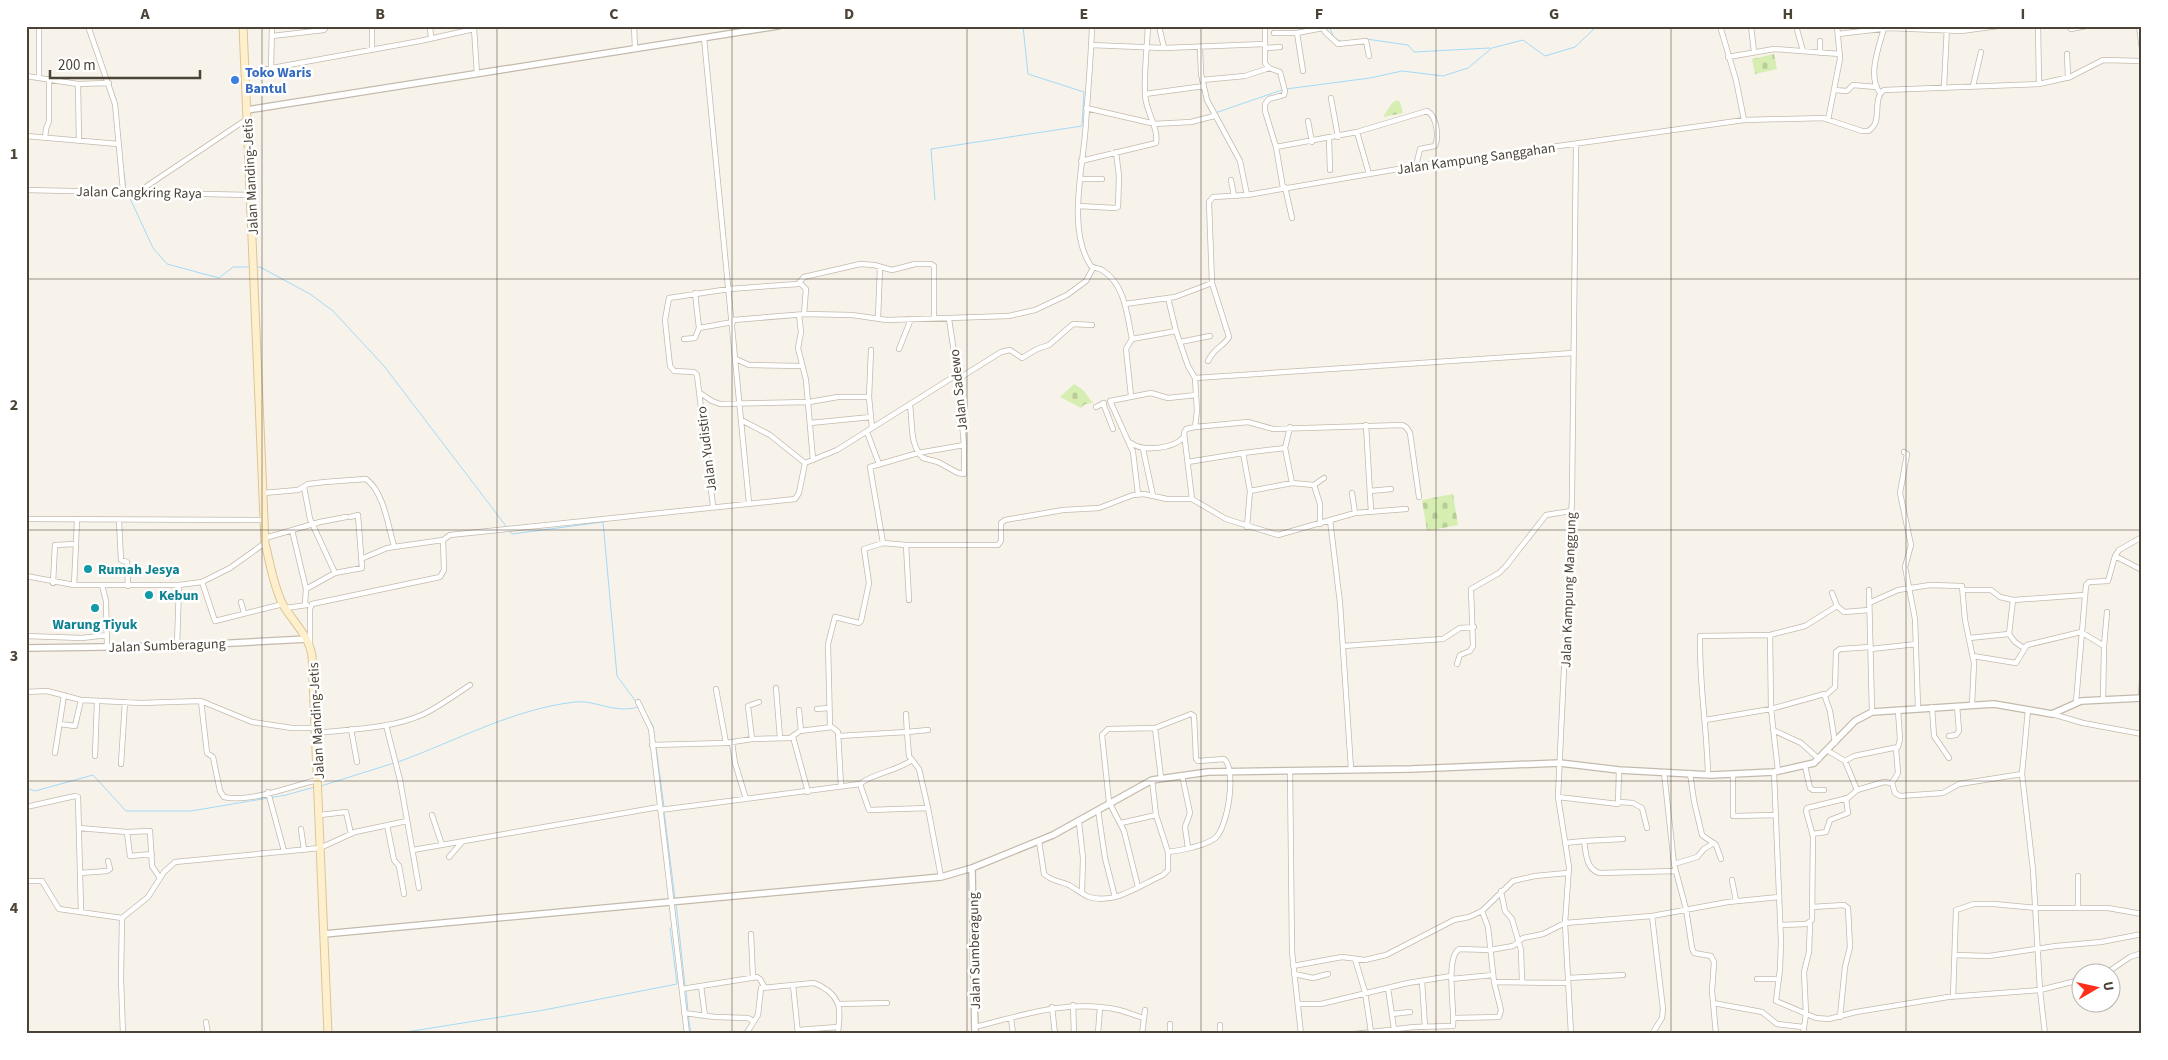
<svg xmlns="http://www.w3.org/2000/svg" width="2168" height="1060" viewBox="0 0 2168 1060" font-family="'Source Sans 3',sans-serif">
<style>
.cemetery{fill:url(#cemetery-stones)}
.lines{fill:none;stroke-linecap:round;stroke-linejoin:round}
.stream{stroke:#a3daf8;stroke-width:1}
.minor-casing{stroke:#c4baac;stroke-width:6}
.tertiary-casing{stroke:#c4baac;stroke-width:8}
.secondary-casing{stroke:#dbc597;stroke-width:9}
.minor{stroke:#fff;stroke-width:4.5}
.tertiary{stroke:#fff;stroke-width:5.5}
.secondary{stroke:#fff0cd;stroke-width:7}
.grid{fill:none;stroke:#4c4337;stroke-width:1;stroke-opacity:0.55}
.shop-dot{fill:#3f7fe0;stroke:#fff;stroke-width:2}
.culture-dot{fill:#0f9aa8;stroke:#fff;stroke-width:2}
.labels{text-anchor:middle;stroke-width:5;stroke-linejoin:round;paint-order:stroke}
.shop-label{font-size:14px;font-weight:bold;fill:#366cbe;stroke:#fff;text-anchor:start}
.street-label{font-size:14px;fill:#4c4337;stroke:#fff}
.culture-label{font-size:14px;font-weight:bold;fill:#0d838f;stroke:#fff;text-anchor:start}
.neatline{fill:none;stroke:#4c4337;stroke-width:2}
.grid-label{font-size:16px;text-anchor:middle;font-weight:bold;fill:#4c4337}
</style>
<defs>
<pattern id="cemetery-stones" width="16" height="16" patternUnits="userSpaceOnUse" patternTransform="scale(1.25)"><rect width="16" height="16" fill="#d6eeb1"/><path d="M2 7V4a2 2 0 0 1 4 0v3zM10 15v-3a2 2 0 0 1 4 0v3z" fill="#b9cd99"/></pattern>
</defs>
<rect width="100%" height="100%" fill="#f7f3eb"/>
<path class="cemetery" d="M1774,54L1777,69L1755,74L1752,59Z
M1397,100L1400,102L1403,113L1383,117L1392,103Z
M1074,384L1083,390L1093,403L1085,404L1081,408L1060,397Z
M1453,494L1458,525L1427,531L1422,500Z"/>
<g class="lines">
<path class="stream" d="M1329,26L1334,38L1342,42
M1366,39L1408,45L1414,52L1490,48
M107,75L116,99
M1286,89L1370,78L1402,71L1443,76L1468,68L1492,48L1523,40L1545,56L1575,47L1597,26
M117,108L120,136
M1215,113L1282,90
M124,172L126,191
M128,194L153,248L167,264L219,278L233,267H249
M935,200L931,149L1082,126L1084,92L1028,74L1023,26
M256,267H260L310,294L333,311L384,366L506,526
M510,532L512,534L603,522L617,676L637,703
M647,716L653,726L655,743
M656,747L664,807
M398,762C456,741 513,709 575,702C597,700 613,714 639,707
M321,786L394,763
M26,788L35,791L93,775L126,811H191L286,795L315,787
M664,811L675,899
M676,903L685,986
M686,990L688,1011
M688,1015L691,1034
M394,1034L544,1010L677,984L670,928"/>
<g class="minor-casing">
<path id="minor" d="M88,26L115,104L123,190
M372,26V50
M430,26L431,38
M634,26L635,48
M1092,26C1091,58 1088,90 1086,122C1084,165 1066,229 1091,266C1094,268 1098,268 1102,270C1125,284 1127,315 1132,339L1176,331
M1159,26L1164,48
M1265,26V63L1269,68L1280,72L1285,91L1284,95L1269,99L1265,104V111L1276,147L1283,188
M1322,26L1325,32L1338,44L1366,41L1369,56
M1720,26L1736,80L1744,120
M1751,26L1754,52
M1796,26L1803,51
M2038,26L2039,84
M2069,26L2071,29L2086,26
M2139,26L2142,49
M474,28L477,74
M1274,33H1297L1323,28
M1297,33L1303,71
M1838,34L1889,28L1961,31L1998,26
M272,36L324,30L327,26
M704,38L749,503
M1820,41V53
M1091,45L1164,48L1265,44
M1200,47L1201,74L1207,100L1240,161L1247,195
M1265,48L1280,47
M2067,54L2068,78
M1728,57L1774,49L1840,54
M271,68L272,26
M244,73L420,41L474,29
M26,76L78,84L109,83
M39,77V26
M1202,80L1245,76L1269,68
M78,84L79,141
M1973,86L1981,52
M1944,87L1947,26
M1834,90L1847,91L1853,85L1876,87
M1880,93C1867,76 1879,47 1884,28
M1145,94L1204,86
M1331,98L1338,137
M1086,108L1151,123
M1828,120L1840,59L1837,26
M1308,121L1312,142
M1153,124L1191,122L1214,116
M1357,132L1369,174
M26,136L118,144
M45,138L46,129L49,121V79
M1329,139L1330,170
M1276,147L1357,132L1427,111C1437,116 1439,137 1435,146L1420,149L1416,166
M1081,161L1156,143C1159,128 1145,110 1145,94C1144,71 1147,48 1148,26
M1080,179H1102
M1231,180L1234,196
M1285,187L1292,218
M26,190L251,195
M141,190L247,119
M1079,206L1115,208L1118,207L1119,176L1116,152
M800,283L806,289L804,314
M695,293L699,328
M1168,298L1176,331L1188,366L1195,378L1197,411L1195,427L1186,429L1184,433L1192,499
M1125,304L1175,297L1212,283
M799,315L801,332L798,348L806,380L813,460
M878,318L880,267
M733,320L806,314L852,315L887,320L1009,316L1035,310L1067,295L1086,281L1093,268
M684,339L695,338L699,328L733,322
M1180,342L1210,336
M899,349L911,319
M871,350L869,397L872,428
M736,359L749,365L801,366
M1208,361C1214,348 1224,346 1229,337L1212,283L1209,202L1213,197L1247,195L1416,166L1744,120L1823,118L1862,131H1868C1884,123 1871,99 1884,90L2039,84L2070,77L2103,60L2142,61
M1195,378L1573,353
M958,379L1001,352L1010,350L1022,358L1037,349L1049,345L1073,324L1092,325
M700,393L712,401L720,404L809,402L838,397H869
M1131,396L1126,349L1132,339
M1103,403L1113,429
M910,406C913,424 909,444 923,458L938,462L958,473L964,474V445
M1096,407L1104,403
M741,420L770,435L805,463
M810,423L871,417
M1366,425L1371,512
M1195,427L1248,422L1273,429L1402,425L1406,427L1410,433L1419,497
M867,432L879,464
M1131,443C1143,452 1173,449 1184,437
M1285,448L1292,483
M1143,449L1153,496
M1904,452L1907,454L1900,493L1911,545L1905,567L1915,619L1918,708
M1243,453L1285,448L1290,427
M1188,462L1243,453L1250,491L1247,527
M1314,485L1324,478
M304,487L310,519L335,573
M1250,491L1292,483L1314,485L1320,504V524
M1370,491L1391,489
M263,493L298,490L308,484L325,482L366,479C384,492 388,526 394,546
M1138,494L1133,452L1110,401L1151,393L1168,398L1196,395
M713,506L697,375L694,372L674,371L670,366L665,320L669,298L729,289L798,284L804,277L860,264L874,265L892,270L915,264H931L934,266V317
M1355,513L1406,509
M26,519L264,520
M1330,520L1340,603L1351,769
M119,521L121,560L127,562L128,586
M292,530L306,589
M265,538L320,522L346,517
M883,543L870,467L918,453L964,445L958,379L949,319
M906,545L909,600
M2115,556L2142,570
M361,559L387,548L443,540
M26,576L74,585H179L202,582L230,568L265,543
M202,582L215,621L283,604
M53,583L55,545L76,544L77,519
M74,585L76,544
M102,585L106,601L107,647
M1869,590L1872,712
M1963,590H1991L2000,597L2013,600
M1832,593L1837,606L1844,612L1869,610
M241,602L244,613
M1869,603L1898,590L1930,585L1962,586L1965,620L1974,663L1972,705
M305,604L306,589L335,573L362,568L358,515L350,517
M286,608L307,605
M2009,634L2015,642L2024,648
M1770,635L1771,709L1778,771
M26,636L82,638L107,635
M1969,638L2009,634L2013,600L2084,595
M310,645V609L312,604L440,577L444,570L443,540L450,535L795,499L799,493L805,463L837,450L958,374
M177,646L179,585
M1343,646L1443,639L1460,628L1474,627
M2104,646L2107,612
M1871,649L1916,644
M1973,656L2016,663L2027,645L2081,632L2104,646L2103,700
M1457,664L1460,655L1470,651L1473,646L1471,589L1499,573L1506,566L1546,515L1571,511
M776,688L780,738
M716,689L726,743
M26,692L47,691L81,700L141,703L201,701L252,722L292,728H316
M1826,695L1835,687L1836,652L1840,649L1871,647
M2141,698L2142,678
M201,701L207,753L213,757L220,791L224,797C250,803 292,786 317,780
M638,702L651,729L687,1034
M2076,702L2086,585L2089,582L2108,581L2115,556L2119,550L2142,537
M1932,707L1934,736L1949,758
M817,709L828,708
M799,710L801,731
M2028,710L2022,774L2033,870L2040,990L2045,1034
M906,714L907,732L928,730
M2052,714L2083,723L2142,734
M1705,720L1771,709L1824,694L1830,711L1835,743
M60,724L75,726L81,700
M386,725L400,780L419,888
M830,727L828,644L835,617L859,623L861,621L869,583L864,549L883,543L906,545H998L1001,541V523L1005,520L1063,510L1099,508L1133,495L1144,494L1167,499H1192L1226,519L1278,535L1355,513L1352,493
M1155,728L1161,778
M351,729L357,762
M1773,730L1801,743L1819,759
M316,733C351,729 391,729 424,714C440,706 455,695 470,685
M838,736L907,732L909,756L919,769L928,808
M1949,736L1956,735L1959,731L1957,706
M793,737L808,792
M752,739L748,706L759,702
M732,743L735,763L746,799
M652,745L726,743L752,739L790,738L800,731L832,727L838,732L841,786
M1828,751L1845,761L1857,790
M55,753L64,695
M95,756L97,701
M1845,761L1854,756L1898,747L1900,739L1898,710
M121,764L125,702
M1805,766L1810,788L1813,790H1824
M1290,770L1292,952L1301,1034
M1664,772L1674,864L1686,909L1692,948L1694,953L1711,956L1714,962L1712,991L1716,1034
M1774,772L1781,942L1780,969L1776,1001L1816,1018L1829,1019L1856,1012L1948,997L2040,990L2080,980
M1690,773L1694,801L1702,835L1716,845L1721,859
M1182,775L1190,813L1185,827L1188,848
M1708,775C1707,728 1699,683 1700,636L1770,635L1805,626L1837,606
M1733,775V816L1775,815
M1892,783L1898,773L1896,748
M860,784C871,774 897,771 912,760
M268,792L284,851
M1558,797L1618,804L1619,770
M1620,802L1633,803L1642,808L1647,828
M26,807L75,796L78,797L81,911
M660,810L860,784L869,810L928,808L941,877
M1098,810L1105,858L1115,897
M320,815L346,812L351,834
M432,815L442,845
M1079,823L1083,858L1082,893
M1121,823L1156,815
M387,825L394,860L399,866L404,894
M79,828L127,832L150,831L152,866L160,878
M301,829L304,850
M127,832L130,856L152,854
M1812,834L1826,832L1830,820L1848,813L1846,798
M1039,841L1044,874C1051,881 1060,881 1069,885C1076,889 1082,894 1089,897C1115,905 1140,885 1163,875L1168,870V852L1156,815L1152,780
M1584,841L1623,839
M1565,843L1584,841C1586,853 1586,870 1600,873L1675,871
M413,850L659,807
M449,857L462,842
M1674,864L1697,857L1704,849L1714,843
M80,873L107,871L110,869L108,861
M2078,876V907
M1732,880L1736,901
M26,881H42L59,909L122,918L148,897L164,872L175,862L320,848L355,832L407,821
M1138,887L1124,831L1109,802L1102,735L1108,729L1155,728L1191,714L1194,716L1196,759L1198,761L1224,759C1237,768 1228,830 1214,839C1201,847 1183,850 1168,852
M1501,891L1505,911L1512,919L1521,950L1522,982
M1812,907L1844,905L1848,908L1850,947L1845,967L1840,1017
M1482,911L1488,927L1494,982
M1652,916L1663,1009L1662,1018L1652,1034
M122,918L121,979L123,1034
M1781,925L1806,924L1812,920L1813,836L1806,811L1807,808L1848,798L1857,790L1884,782L1892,783L1895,793L1900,796L1943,793L1959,784L2022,774
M751,934L753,978
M1955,955L1989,956L2056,946L2101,942L2142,934
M1355,959L1365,992L1371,1032
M1293,966L1342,957L1365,960L1386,955L1454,920L1469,917L1482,911L1513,881L1535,876L1567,873
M2108,972L2130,957L2142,953
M1294,974L1313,978L1328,974
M1568,978L1623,975
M1451,979L1493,975
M1757,979H1779
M1422,981L1425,1027
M793,985L798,1034
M701,986L705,1016
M1388,988L1394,1029
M682,989L757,977L760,979L764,986
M1953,997L1956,910L1974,904H1994L2036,908H2108L2142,914
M1713,1003L1762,1012L1777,1024L1803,1027
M839,1004L887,1003
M1299,1004H1321L1408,983L1451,976
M1073,1005L1074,1034
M1052,1007L1055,1034
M684,1013L715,1017L748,1018L753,1021
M1392,1014L1410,1012
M1011,1018L1013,1034
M1144,1018L1145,1010
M1454,1018L1499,1017L1501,1010L1494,982L1568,983
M206,1022L208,1034
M1170,1024V1034
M1220,1025V1034
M975,1027C1023,1015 1068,999 1119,1010C1127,1012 1136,1016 1144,1018L1142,1034
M798,1030L838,1027
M746,1034L758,1015L761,988L813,983C819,984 822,987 827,990C844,1003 839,1015 838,1034
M1098,1034L1100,1007
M1355,1034L1414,1027L1453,1026C1455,1010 1445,958 1459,949L1490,950L1513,946L1523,938L1543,934L1565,923L1652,916L1728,902L1779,897
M1571,1034L1565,923L1569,867L1558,797L1572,498L1576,144
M1583,1034H1616
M1803,1034L1806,1014L1804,972L1809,952L1810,923"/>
</g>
<g class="tertiary-casing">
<path id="tertiary" d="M247,110L778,26
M26,648L177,646L307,639
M972,868L975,1034
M324,934L941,877L972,868L1053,835L1152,780L1208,772L1411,769L1560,763L1619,770L1711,775L1774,772L1814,763L1855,721L1872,712L1994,704L2052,714L2081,701L2142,698"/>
</g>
<g class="secondary-casing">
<path id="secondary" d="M243,26L265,543C270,563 273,584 282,603C292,621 309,635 312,656L328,1034"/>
</g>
<use href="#minor" class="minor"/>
<use href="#tertiary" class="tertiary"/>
<use href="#secondary" class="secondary"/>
</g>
<path class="grid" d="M262,26V1034M497,26V1034M732,26V1034M967,26V1034M1201,26V1034M1436,26V1034M1671,26V1034M1906,26V1034M26,279H2142M26,530H2142M26,781H2142"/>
<circle class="shop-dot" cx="235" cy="80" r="5"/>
<g class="culture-dot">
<circle cx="88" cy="569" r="5"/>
<circle cx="149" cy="595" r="5"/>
<circle cx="95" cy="608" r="5"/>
</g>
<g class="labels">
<g class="shop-label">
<text x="245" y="77">Toko Waris<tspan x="245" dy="16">Bantul</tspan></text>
</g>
<g class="street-label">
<text transform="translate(1476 158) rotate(-8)" y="5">Jalan Kampung Sanggahan</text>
<text transform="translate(250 177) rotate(-93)" y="5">Jalan Manding-Jetis</text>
<text transform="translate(139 192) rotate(1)" y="5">Jalan Cangkring Raya</text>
<text transform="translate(958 390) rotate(-96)" y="5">Jalan Sadewo</text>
<text transform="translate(706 449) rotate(-97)" y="5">Jalan Yudistiro</text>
<text transform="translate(1568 590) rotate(-88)" y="5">Jalan Kampung Manggung</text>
<text transform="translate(167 645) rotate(-2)" y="5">Jalan Sumberagung</text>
<text transform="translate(316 721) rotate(-93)" y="5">Jalan Manding-Jetis</text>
<text transform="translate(974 951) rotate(-91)" y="5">Jalan Sumberagung</text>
</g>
<g class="culture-label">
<text x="98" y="574">Rumah Jesya</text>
<text x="159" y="600">Kebun</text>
<text x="95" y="629" text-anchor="middle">Warung Tiyuk</text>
</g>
</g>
<rect width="2168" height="1060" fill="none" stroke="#ffffff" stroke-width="55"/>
<g transform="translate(2096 988) rotate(81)"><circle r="24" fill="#ffffff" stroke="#b7b4af"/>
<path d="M0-4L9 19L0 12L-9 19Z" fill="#ff2f1a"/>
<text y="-8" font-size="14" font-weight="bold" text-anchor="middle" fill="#4c4337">U</text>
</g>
<path d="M50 70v8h150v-8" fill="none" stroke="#4c4337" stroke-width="2.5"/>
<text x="58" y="70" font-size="15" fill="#4c4337" stroke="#ffffff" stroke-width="4" paint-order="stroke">200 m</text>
<rect x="28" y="28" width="2112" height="1004" class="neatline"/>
<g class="grid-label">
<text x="145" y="19">A</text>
<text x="380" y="19">B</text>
<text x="614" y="19">C</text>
<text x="849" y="19">D</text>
<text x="1084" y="19">E</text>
<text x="1319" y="19">F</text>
<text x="1554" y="19">G</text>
<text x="1788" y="19">H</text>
<text x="2023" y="19">I</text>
<text x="14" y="159">1</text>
<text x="14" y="410">2</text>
<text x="14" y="661">3</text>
<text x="14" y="913">4</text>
</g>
</svg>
